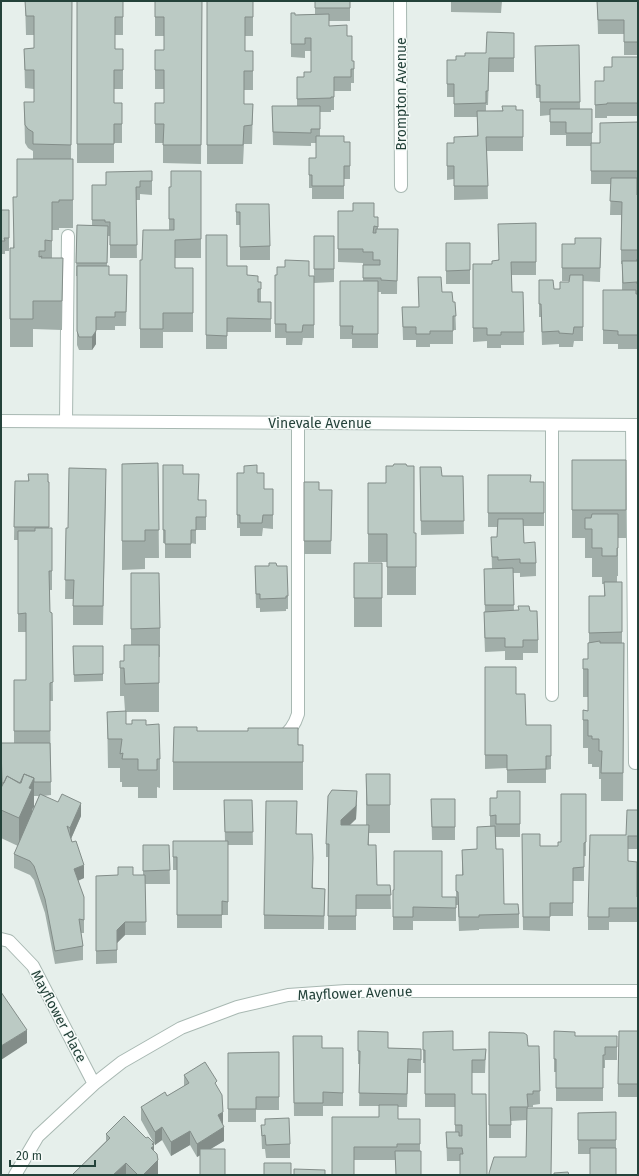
<svg xmlns="http://www.w3.org/2000/svg" width="639" height="1176" viewBox="0 0 639 1176" font-family="'Fira Sans',sans-serif">
<style>
.lines{fill:none;stroke-linecap:round;stroke-linejoin:round}
.service-casing{stroke:#a8b8b2;stroke-width:14}
.minor-casing{stroke:#a8b8b2;stroke-width:14}
.tertiary-casing{stroke:#a8b8b2;stroke-width:14}
.service{stroke:#fff;stroke-width:12}
.minor{stroke:#fff;stroke-width:12}
.tertiary{stroke:#fff;stroke-width:12}
.wall{fill:#a1aea9;fill-rule:evenodd}
.shaded-wall{fill:#838d89}
.building{fill:#bbcac4;stroke:#838d89}
.labels{text-anchor:middle;stroke-width:3;stroke-linejoin:round;paint-order:stroke}
.street-label{font-size:14px;fill:#24423a;stroke:#f7fbf9}
</style>
<rect width="100%" height="100%" fill="#e6efeb"/>
<g class="lines">
<g class="service-casing">
<path id="service" d="M66,421L68,236
M632,425L635,763
M552,695V425
M280,739C289,733 295,724 298,714V423"/>
</g>
<g class="minor-casing">
<path id="minor" d="M400,1L401,186
M1,939L9,941L33,966L94,1084
M15,1175L38,1136L94,1084L122,1062L181,1028L237,1007L288,995L346,991H638"/>
</g>
<g class="tertiary-casing">
<path id="tertiary" d="M1,421L638,425"/>
</g>
<use href="#service" class="service"/>
<use href="#minor" class="minor"/>
<use href="#tertiary" class="tertiary"/>
</g>
<path class="wall" d="M25,1H72L71,159H73V228H59V230H52V258H63L62,330L33,329V347H10V248H13L17,197L33,159V151L28,148L25,143L24,102H34V89L25,88L24,49L34,48V35H26Z
M77,1H123V35H115V49H123V89H114V103H122V143H114V163H77Z
M155,1H202L201,164L163,163V143H155V103H164V89H155V50H164V36H155Z
M207,1H253V36H245V51H253V90H244V104H253L252,144H244L243,164H207Z
M315,1H350V21H329V26L347,36L352,61H354V83H351V91H334V110H331V112H320V136L344,142H350V179H344V199H312V188H309V158H316V143H311V146L273,145L272,106H297V77H304L311,72V51H305V58L291,57V13L295,15L315,14Z
M451,1H502L501,13L451,12Z
M597,1H638V55H624V34H598Z
M514,33V72H489L488,105H486V111L523,110V151H487L488,199L454,200V179L447,180V143H454L477,136V117H454V97H447V60H456L465,56L486,53Z
M579,45L580,109H592V143H600L638,122V184H637V195H638V349H618V344H603V290H622V264H621V215H610L611,184H591V146H566V135H550V115L540,116V98H536L535,46Z
M638,57V118L637,116H607V118H595V81H604L612,67Z
M152,171V195L140,194V200H136L137,258H110V236H108L107,266L109,275H127L126,326H115V330H96V344L92,350H79L77,345V276H76L77,225H92V185H106Z
M201,171V258H175V268H193V332H163V348H140V260H142L169,230V187H171Z
M236,204L270,246V260H240V225H236Z
M1,210H9V251H5V254H1Z
M338,211L374,217L378,227V229H398L397,294H381V292H378V348H352V339H340V281H363V263L338,262Z
M536,223V275H512V292H523L524,345H501V348H487V341L473,342V264H492L498,260Z
M206,235L227,266L247,275L258,282H261V302H271V332H227V349H206Z
M314,236H334V282L314,283V338H303L302,345H286V338H275V275H277L285,267L309,276H314Z
M601,238L600,282L583,281V341H574L573,347H559V344L542,345L541,317H539V280L554,289H560L569,282V281H562V244H575Z
M446,243H470V284H446Z
M418,277L442,292L453,302H455L456,330H453V344H430V347H416V340H403L402,307H419Z
M572,460H626V538H618V576H617V582H622V643H624L623,801H601V779H599V767H592V764H588V748H583V710L588,711V697H583V669L588,659L589,642V596H604V584H602V577H592V558H585V538H572Z
M158,463L159,558H145V569L122,570V464Z
M163,465L183,474L199,500H206V530H196V544L191,543V558H165V543H163Z
M420,467L442,476H463L464,534L421,535Z
M237,473H257L264,489H273V529L263,528L262,536H240V528H237Z
M28,474H48L49,528H52V590H50V612L52,613L53,701H50L51,795L43,796L81,816L71,839L84,878L78,881L84,897V933H81L83,946V960L55,964L45,913L34,880L30,875L14,868V854L18,846L1,838V743H14V680H26V632H18V540H14L15,481H28ZM34,796H39L32,811L34,807Z
M488,475L531,482H544V526H523L524,543L536,563V576L520,577V573H513L514,611H530L538,640V653H523V660H505V651L485,652L484,626V612H485L484,569H492L491,537H497L498,527H488Z
M304,482L319,490H332L331,554H304Z
M368,483L414,533H416V595H387V562H368Z
M106,488L103,625H73V599H65L66,528H68Z
M269,563L277,566L288,596V609H286V611L260,612V608H256L255,566H269Z
M354,563L382,598V627H354Z
M131,573L160,628V657H159V712H126V724L146,725L160,759V788L157,787V798H138V787H122V782H120V768H108L107,712L125,711L124,696H120V661H124L131,645Z
M73,646H103V681L74,682Z
M485,667L516,694L526,725H551V769L546,770V783H507V768L485,769Z
M197,731L303,745V790H173V762Z
M366,774H390V833H369V845L377,885H390L391,909H356V930H328V857H326V844L357,804L356,819L350,825H366Z
M497,791H520V837H496V829V849L504,904L519,914V928L479,929V930L459,931L458,905H456V921H413V930H393V890L442,897H456V875H462V850L477,849L490,827V798H497Z
M586,794V856H584V881H573V916H550V931L523,930L522,834L540,846H558L561,842Z
M431,799H455V840H432Z
M224,800H252L253,845H228V915H222V928H177V870H173V841H225Z
M638,810V849H628V861L637,897H638V922H609V930H588V917Z
M296,834L313,871V888L325,889L324,929H264V915Z
M143,845H169L170,884H145L146,935H125L117,943V963L96,964V876L143,875Z
M358,1031L388,1048L421,1049V1073H408L407,1107H398V1119H420V1151L395,1160H354L332,1117H379V1106H359L360,1064H358Z
M554,1031L575,1036H617V1060H605V1068H603V1101H556V1072H554Z
M638,1031V1097H618V1084Z
M423,1032L453,1050L486,1049L485,1073H472V1094H486L460,1161H447L446,1132H455V1107H425V1063H423Z
M489,1032L528,1046H539L540,1104L533,1105V1107H528L526,1157L527,1120L511,1121V1138H489Z
M293,1036L322,1048H343V1106H323V1116H294Z
M279,1052V1110H256V1122H228V1053Z
M184,1075L217,1086L223,1125L224,1141L197,1157L190,1145L171,1156L162,1140L155,1145L141,1120V1107L167,1096L184,1086Z
M616,1112V1148L590,1154H578V1113Z
M261,1125L290,1144V1158H266L265,1149H262Z
M106,1134L154,1151L158,1174L156,1175H72L106,1141Z"/>
<path class="shaded-wall" d="M96,317V344L92,350V337Z
M34,778V807L32,809V817L19,846V818L29,788Z
M357,791L356,819L341,833V820Z
M81,803V816L70,841V828Z
M84,865V878L74,882V869Z
M125,922V935L117,943V930Z
M27,1030V1043L1,1060V1046Z
M223,1112V1125L218,1115Z
M162,1127V1140L155,1145V1132Z
M224,1127V1141L197,1157V1144Z
M190,1131V1145L171,1156V1142Z
M154,1143V1156L151,1148L152,1144Z
M158,1160V1174L156,1175H143Z
M126,1163V1175H113Z"/>
<path class="building" d="M25,1H72L71,145L33,144V132L28,129L25,125L24,102H34V70H25L24,49L34,48V16H26Z
M77,1H123V17H115V49H123V70H114V103H122V124H114V144H77Z
M155,1H202L201,145H163L164,124H155V103H164V70H155V50H164V17H155Z
M207,1H253V17H245V51H253V71H244V104H253L252,125L244,126L243,145H207Z
M315,1H350V8H315Z
M597,1H638V42H624V20H598Z
M291,13H295V15L329,14V26L347,25V36H352V61H354V69H351V77H334V97H331V98L297,99V77H304V72H311V38H305V44H291Z
M487,32L514,33V58H489L488,91H486V103L454,104V84H447V60H456V56H465V53H486Z
M579,45L580,102H540V85H536L535,46Z
M612,57H638V105L637,103H607V104L595,105V81H604V67H612Z
M272,106H320V129H311V133L273,132Z
M502,106H516V110H523V137H486L488,186H454V166H447V143H454V137L478,136L477,111H503Z
M550,109H592V133H566V122H550Z
M638,122V171H591V143H600V123Z
M316,136H344V142H350V166H344V186H312V175H309V158H316Z
M17,159H73V200H59V202H52V241L45,240V251H39V257L42,256L41,258H63L62,301H33V319H10V248H14L13,197H17Z
M152,171V181H140V187H136L137,245H110V222H105V220H92V185H106V172Z
M171,171H201V239L175,240V268H193V313H163V329H140V260H142L143,230H174V219H169V187H171Z
M611,178H637V195H638V250H621L622,202L610,201Z
M353,203H374V217H378V227L374,226L373,233H376V229H398L397,281L381,280V278H363V265H380V260H373V252H363V249H338V211H353Z
M236,204H269L270,246L240,247V212H236Z
M1,210H9V238H4L5,241H1Z
M536,223V262H511L512,292H523L524,332H501V335H487V328H473V264H492V261L499,260L498,224Z
M77,225L108,226L107,263H76Z
M206,235H227V266H247V275L258,276V282H261V289H258V302H271V319L227,318V336L206,335Z
M314,236H334V269H314Z
M575,238H601L600,268H562V244H575Z
M446,243H470V270L446,271Z
M637,259H638V284H637V282L623,283L622,261H637Z
M285,260L309,261V276H314V325H303L302,332H286V324H275V275H277V267H285Z
M77,266H109V275H127L126,312H115V317H96V331L92,337H79L77,331Z
M570,275H583V327H574L573,334L559,333V331L542,332L541,304H539V280H553L554,289H560V282H569Z
M418,277H441L442,292H452L453,302H455L456,316H453V331H430V334H416V327H403L402,307H419Z
M340,281H378V334H352L353,326H340Z
M603,290H636V294H638V335H618V331L603,330Z
M572,460H626V510H572Z
M158,463L159,530H145V541H122V464Z
M394,464H406L407,466H414V533H416V567H387V534H368V483H386V466H393Z
M163,465H183V474H199L198,500H206V517H196V530H191V544H165V530H163Z
M257,465V473H264V489H273V515H263L262,523H240V515H237V473H244V466Z
M420,467H441L442,476H463L464,521H421Z
M69,468L106,469L103,606H73L74,580H65L66,528H68Z
M28,474H48V482H49V527H14L15,481H29Z
M488,475H531L530,482H544V513H488Z
M304,482H319V490H332L331,541H304Z
M592,514H618V548H617V556H602V548H592V529H585V518H591Z
M498,519H523L524,543L535,542L536,563H520V559L498,560V557H492L491,537H497Z
M35,528H52V571H49L50,612L52,613L53,682L50,683V731H14V680H26V613L18,614V531H35Z
M269,563H276L277,566H287L288,596H286V598L260,599V594H256L255,566H269Z
M354,563H382V598H354Z
M513,568L514,605H485L484,569Z
M131,573H159L160,628L131,629Z
M604,582H622V632L589,633V596H605Z
M518,606H529L530,611H537L538,640H523V647H505V638H485L484,612L519,610Z
M600,641V643H624L623,773H601L602,751H599V739H592V736H588V720H583V710L588,711V669H583V659H588V643Z
M124,645H159V683L125,684L124,668H120V661H124Z
M73,646H103V674L74,675Z
M485,667H516V694H525L526,725H551V756H546V769L507,770V755H485Z
M126,711V724H132V720H146V725L159,724L160,759H157V770H138V759H122L123,753L120,754L122,739H108L107,712Z
M174,727H197V731H248V728H298V745H303V762H173Z
M1,743H50L51,782H34V778L24,774L21,783H19L7,776L4,783H2Z
M24,774L34,778L29,788L32,789L19,818L1,810V788L7,776L20,783Z
M366,774H390V805H367Z
M332,790L357,791L356,806L341,820V825H369L368,845H376L377,885H390L391,895H356V916H328L329,844H326L328,796Z
M497,791H520V824H496V815L490,816V798H497Z
M40,794L58,802L62,794L81,803L70,828L67,826L72,842L76,841L84,865L74,869L84,897V920L79,919L83,946L55,951L45,899L34,866L30,861L14,854Z
M561,794H586V842L584,843V867L573,868V903H550V917H523L522,834H540V846H558V842H561Z
M431,799H455V827H432Z
M224,800H252L253,832H225Z
M266,801H297L296,834H312L313,858L312,888L325,889L324,916L264,915Z
M627,810H638V836H628V861L637,862V897H638V908H609V917H588L590,835H626Z
M495,826L496,849H503L504,904H518L519,914L479,915V917H459L458,892L456,891V875H463L462,850L477,849V827Z
M173,841H228V902L222,901V915H177V857H173Z
M143,845H169L170,870L143,871Z
M394,851H442V897H456V908L413,907V917H393V890H394Z
M118,867H133V875H145L146,922H125L117,930V950L96,951V876L118,875Z
M1,992L27,1030L1,1046Z
M358,1031L388,1032V1048L421,1049V1060L408,1059L407,1094L359,1093L360,1051H358Z
M453,1031V1050L486,1049L485,1060H472V1094H486L487,1175H460V1154H463L462,1148H447L446,1132H459V1136H462V1125H455V1094H425V1050H423V1032Z
M554,1031L575,1032V1036H617V1047H605V1055H603V1088H556V1059H554Z
M619,1031H638V1084H618Z
M489,1032L524,1033L527,1035L528,1046H539L540,1091H533V1094H527L528,1107H510L511,1125H489Z
M293,1036H322V1048H343V1093L323,1092V1103H294Z
M279,1052V1097H256V1109H228V1053Z
M205,1062L217,1081L215,1083L222,1095L223,1112L218,1115L224,1127L197,1144L190,1131L171,1142L162,1127L155,1132L141,1107L165,1092L167,1096L189,1083L184,1075Z
M379,1105H398V1119H420V1144H397V1147H354V1175H332V1117H379Z
M527,1108H552L551,1175H489V1173L494,1157H526Z
M616,1112V1140H578V1113Z
M124,1116L146,1138L148,1137L154,1143L152,1144L154,1146L151,1148L157,1154L158,1160L143,1175H138L126,1163L113,1175H72L110,1138L106,1134Z
M289,1118L290,1144L266,1145L265,1135L262,1136L261,1125H265V1119Z
M590,1148H616V1175H590Z
M200,1149H225V1175H200Z
M395,1151H421V1175H396Z
M264,1163H291V1175H264Z
M294,1169L325,1170V1175H294Z
M568,1172L569,1175H554V1173Z"/>
<g class="labels">
<g class="street-label">
<text transform="translate(401 94) rotate(-90)" y="5">Brompton Avenue</text>
<text x="320" y="428">Vinevale Avenue</text>
<text transform="translate(355 993) rotate(-2)" y="5">Mayflower Avenue</text>
<text transform="translate(59 1016) rotate(62)" y="5">Mayflower Place</text>
</g>
</g>
<rect width="639" height="1176" fill="none" stroke="#24423a" stroke-width="4"/>
<path d="M10 1160v6h85v-6" fill="none" stroke="#24423a" stroke-width="2"/>
<text x="16" y="1160" font-size="12" fill="#24423a" stroke="#f7fbf9" stroke-width="3" paint-order="stroke">20 m</text>
</svg>
